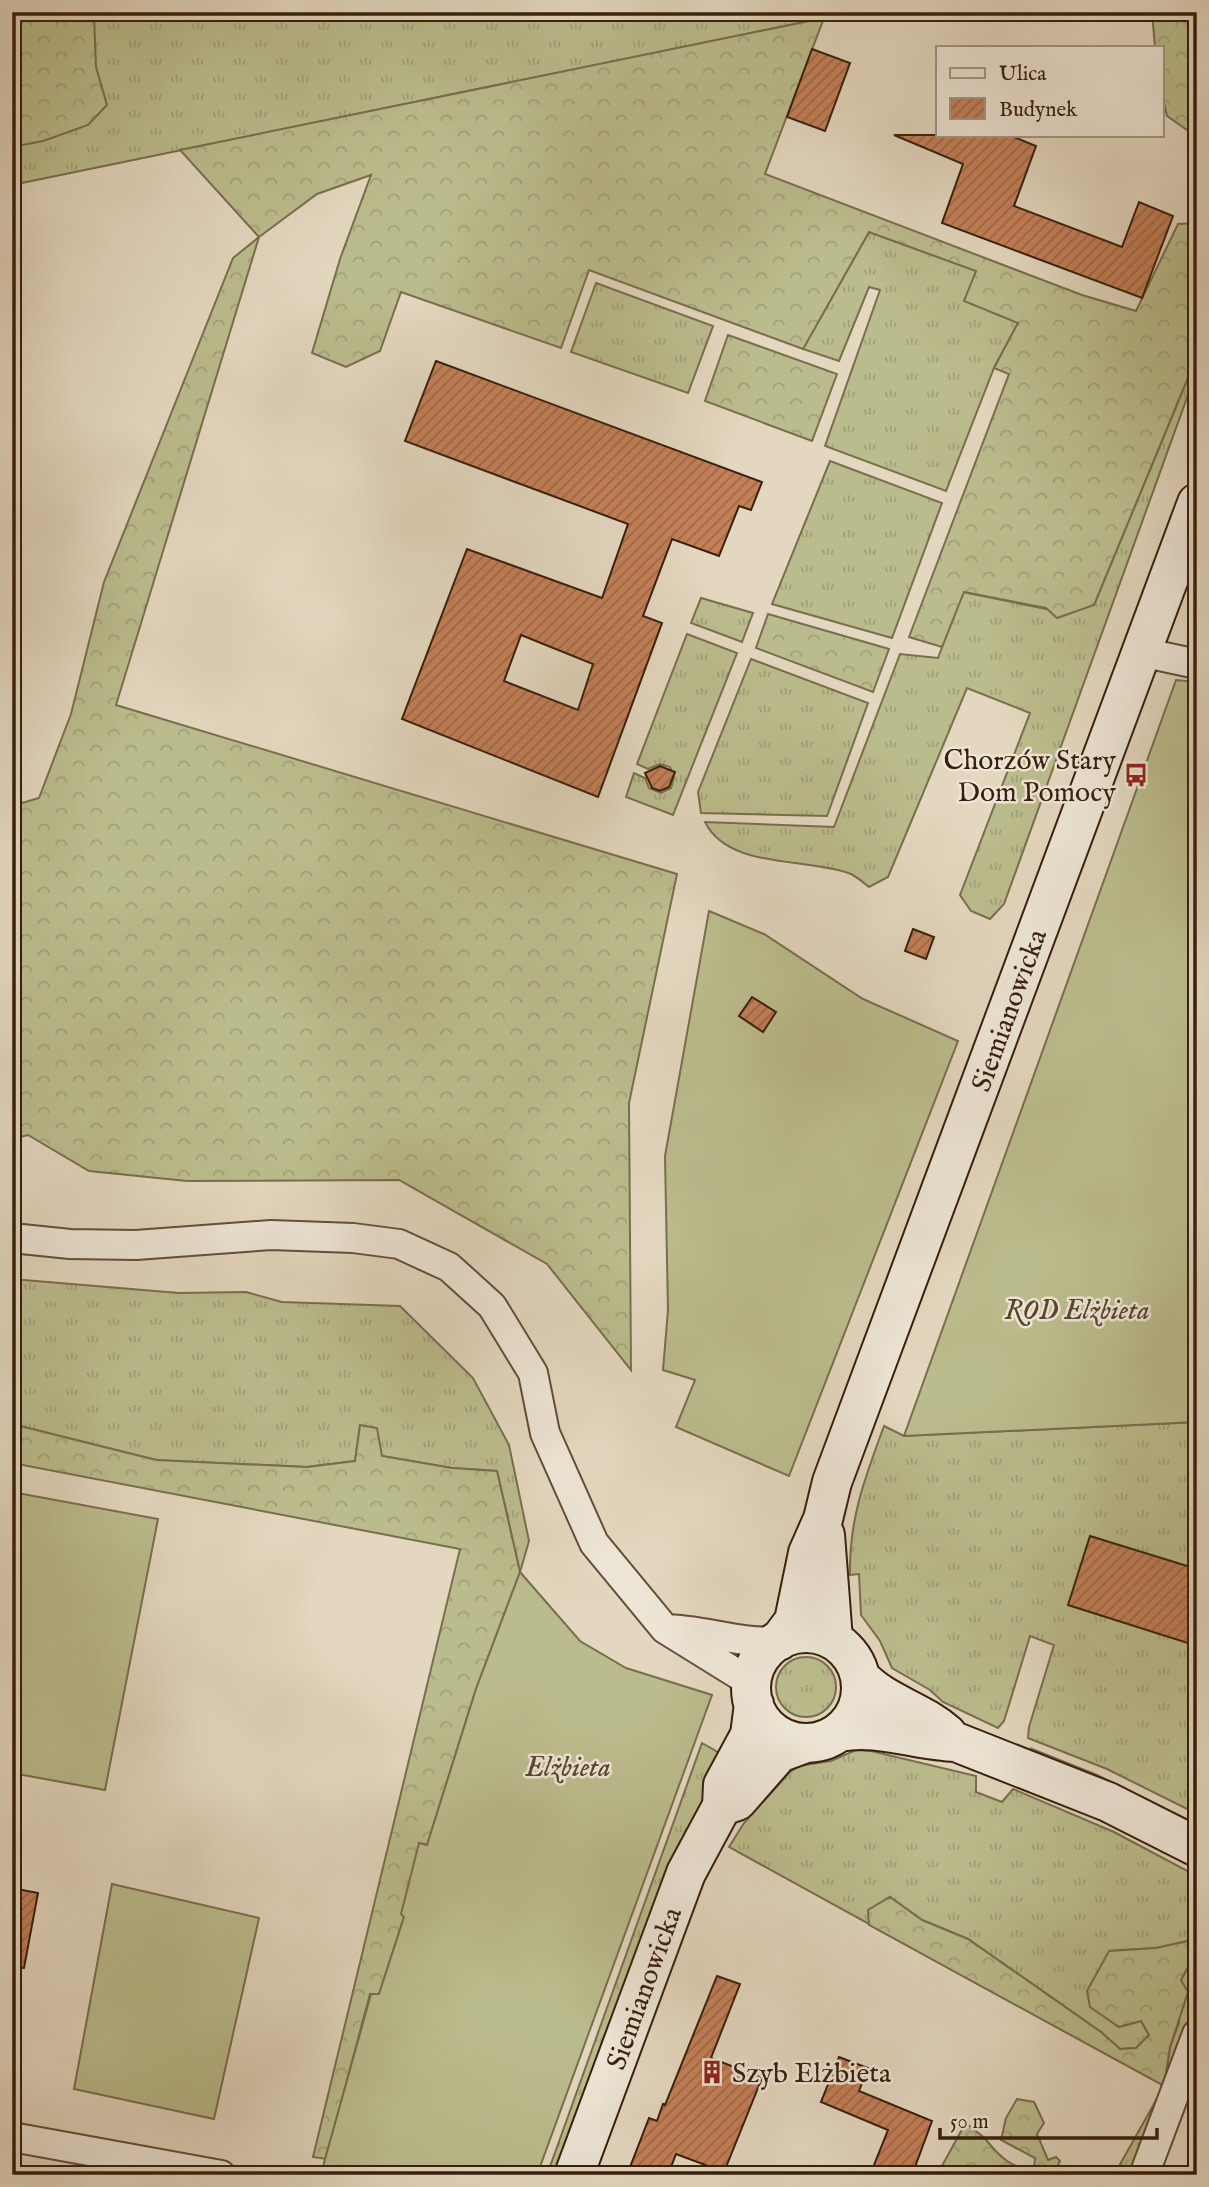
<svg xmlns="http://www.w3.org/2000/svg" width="1209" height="2187" viewBox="0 0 1209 2187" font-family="'IM FELL English',serif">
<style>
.grass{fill:url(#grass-tufts);stroke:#796e4d;stroke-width:2}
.forest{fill:url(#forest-crowns);stroke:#796e4d;stroke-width:2}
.garden{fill:#bbbc8d;stroke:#796e4d;stroke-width:2}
.building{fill:url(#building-hatch);stroke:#371f0d;stroke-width:2;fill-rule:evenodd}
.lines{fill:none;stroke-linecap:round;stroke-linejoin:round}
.street-casing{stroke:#624d3a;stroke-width:32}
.secondary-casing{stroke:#371f0d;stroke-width:42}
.street{stroke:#ede5d5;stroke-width:28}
.secondary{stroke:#ede5d5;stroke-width:38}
.labels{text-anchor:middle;stroke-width:5;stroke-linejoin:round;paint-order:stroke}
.poi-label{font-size:28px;fill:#371f0d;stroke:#ede5d5;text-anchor:end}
.street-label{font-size:28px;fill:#371f0d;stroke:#ede5d5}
.park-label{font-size:28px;font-style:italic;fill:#58462d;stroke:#ede5d5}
</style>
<defs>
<pattern id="grass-tufts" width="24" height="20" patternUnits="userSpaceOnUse" patternTransform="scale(1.75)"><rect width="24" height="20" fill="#bbbc8d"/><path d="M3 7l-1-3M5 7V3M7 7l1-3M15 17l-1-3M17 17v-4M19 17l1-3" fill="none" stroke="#a1a178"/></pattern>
<pattern id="forest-crowns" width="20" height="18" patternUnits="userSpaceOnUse" patternTransform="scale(1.75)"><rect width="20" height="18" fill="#bbbc8d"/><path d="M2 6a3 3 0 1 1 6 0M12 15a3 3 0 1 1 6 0" fill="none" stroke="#a1a178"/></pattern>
<pattern id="building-hatch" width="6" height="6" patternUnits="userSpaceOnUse" patternTransform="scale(1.75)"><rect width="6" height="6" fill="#c38058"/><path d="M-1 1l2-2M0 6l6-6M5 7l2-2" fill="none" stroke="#9f6847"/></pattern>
</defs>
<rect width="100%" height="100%" fill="#e3d7bf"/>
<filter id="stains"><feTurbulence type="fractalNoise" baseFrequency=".00286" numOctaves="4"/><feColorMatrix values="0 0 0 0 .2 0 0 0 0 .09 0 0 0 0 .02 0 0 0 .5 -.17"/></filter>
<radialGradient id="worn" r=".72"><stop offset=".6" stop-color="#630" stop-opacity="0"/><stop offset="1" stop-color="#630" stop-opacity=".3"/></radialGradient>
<path class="grass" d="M12,12H826L824,18L12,185Z
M869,232L977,271L1018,323L994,368L946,491L825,446L880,290L869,287L839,361L803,349Z
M596,283L713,326L688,393L571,352Z
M1197,356V370L1004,904L990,919L971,911L960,895L1030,713L967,688L888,877L869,887C864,883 857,877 851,874C807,857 729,870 705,822L834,827L900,654L938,658L963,592L1046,609L1094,605Z
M830,461L942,503L892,638L772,604Z
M701,598L753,613L742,642L691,623Z
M687,634L737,653L673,815L626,797L634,773L645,778L649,788L661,793L671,788L674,777L670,767L660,764L648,769L637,764Z
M751,659L868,703L827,816L701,813L698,792Z
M12,1279L179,1293L246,1292L282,1302L400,1306L473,1378L509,1445L529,1541L520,1572L497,1471L452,1468L382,1456L360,1426L355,1461L307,1467L156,1460L12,1424Z
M1197,1422V1814L1107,1769L1028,1738L1029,1727L1054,1645L1030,1636L1004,1721L998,1728L943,1702L930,1690L892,1668L880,1641L861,1615L859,1574L850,1575C849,1518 865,1478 884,1426L904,1436Z
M776 1687a30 30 0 1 1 60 0a30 30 0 1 1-60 0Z
M702,1743L721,1754L724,1765L678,1846L558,2175H547Z
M1032,1749L1097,1775L1197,1824V1832L1036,1755Z
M856,1750L871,1751L976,1776V1792L1002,1802L1013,1789L1114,1832L1197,1876V1939L1156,1948L1109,1951L1105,2017L1119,2027L1141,2021L1149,2035L1136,2048L1120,2049L1101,2032L968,1939L922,1920L890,1897L868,1910L869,1924L729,1847L744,1823L790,1772L798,1766L831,1761Z
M1197,1950V1998L1164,2086L1170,2047L1179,2023L1181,1980Z
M1163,2088L1134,2175H1114Z"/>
<path class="forest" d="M12,12H91L94,15L96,67L107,105L88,125L43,141L12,147Z
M1152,12H1197V137L1167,116L1162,94V47H1155Z
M824,18L765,174L1082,295L1136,311L1178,224L1197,223V356L1094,605L1057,618L1046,608L964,592L942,647L909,637L1009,374L994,368L1018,323L964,301L976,271L869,232L803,349L589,270L561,348L401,292L380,351L346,367L312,353L340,259L371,175L317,194L259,237L116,705L677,874L629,1103L631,1370L547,1264L399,1180L187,1181L89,1171L28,1135L12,1139V806L39,798L71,714L104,582L233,258L259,237L180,150Z
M728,335L837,374L812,441L705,401Z
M768,614L889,649L873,692L756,648Z
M12,1424L156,1460L307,1467L355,1461L360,1425L377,1428L382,1456L452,1468L497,1471L520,1572L476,1689L427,1845L420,1843L404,1917L379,1994H370L326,2159L313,2157L460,1549L12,1463Z
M890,1897L922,1920L968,1939L1101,2032L1120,2049L1136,2048L1149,2035L1141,2021L1119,2027L1090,2007L1087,1991L1109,1951L1156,1948L1197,1939V1950L1181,1980L1188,1992L1170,2047L1164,2086L869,1925L868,1910Z
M1017,2099L1034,2102L1044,2123L1037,2134L1048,2160L1056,2157L1060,2161L1055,2172L937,2175L966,2122C972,2130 982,2134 987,2141C1000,2157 1012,2169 1034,2169L1035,2158L1001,2140L1006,2118Z"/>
<path class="garden" d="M1176,680L1197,682V1422L904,1436Z
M709,911L764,934L863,999L958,1041L789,1476L676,1427L695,1380L663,1370L668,1310L665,1156Z
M12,1492L158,1519L105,1790L12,1773Z
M520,1572L580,1641L626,1668L712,1695L537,2175H352L322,2170L371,1994H379L404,1917L401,1914L419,1843L427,1845L476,1689Z
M112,1884L259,1918L214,2119L74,2089Z"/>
<path class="building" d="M812,49L850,63L825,131L787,117Z
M894,135H1009L1036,146L1014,206L1122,247L1139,202L1173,216L1142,298L942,223L963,164Z
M436,361L762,482L751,510L739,506L719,556L672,539L643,616L662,623L598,797L402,719L467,549L602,598L628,524L405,441ZM521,635L593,664L578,710L504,681Z
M660,766L675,772L669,787L660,791L652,788L645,773Z
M913,929L934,937L926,959L905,951Z
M752,997L776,1012L763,1032L739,1016Z
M1090,1536L1197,1569V1646L1068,1605Z
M12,1888L38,1893L24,1968L12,1967Z
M717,1976L740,1984L711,2058L762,2078L724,2172L676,2154L668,2175H627L649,2118L657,2121L663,2104L665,2105Z
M839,2057L868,2068L859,2091L932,2121L912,2175H870L888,2130L821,2102Z"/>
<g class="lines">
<g class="street-casing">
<path id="street" d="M1141,652L1197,664
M12,1238L70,1244L136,1245L271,1235L353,1238L399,1244L449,1267L492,1306L533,1373L545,1433L594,1543L665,1629L752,1683
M665,1629C703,1629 741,1645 779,1641
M12,2137L221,2175
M1144,2175L1197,2034"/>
</g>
<g class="secondary-casing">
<path id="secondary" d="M825,1535L833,1640
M751 1688a55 55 0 1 1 110 0a55 55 0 1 1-110 0Z
M779,1641L794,1621L808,1553L823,1519L832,1482L1197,503
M860,1677C885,1704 920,1710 947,1734
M839,1732C878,1724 916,1741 956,1742L1108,1802L1197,1847
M722,1806L737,1801L779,1753L806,1743
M574,2175L686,1873L722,1806L723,1785L750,1735L754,1704"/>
</g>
<use href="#street" class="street"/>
<use href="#secondary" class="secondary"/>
</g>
<defs>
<g id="bus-bare" transform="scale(1.89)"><path d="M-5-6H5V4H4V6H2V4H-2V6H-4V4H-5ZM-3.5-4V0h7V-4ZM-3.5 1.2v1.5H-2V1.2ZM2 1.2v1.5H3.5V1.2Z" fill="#8f2418" stroke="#ede5d5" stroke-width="2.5" paint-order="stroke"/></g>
<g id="building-bare" transform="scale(1.89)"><path d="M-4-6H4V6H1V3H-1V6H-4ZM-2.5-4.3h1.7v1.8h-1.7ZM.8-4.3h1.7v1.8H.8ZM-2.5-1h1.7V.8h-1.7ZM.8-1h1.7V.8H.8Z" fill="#8f2418" stroke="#ede5d5" stroke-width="2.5" paint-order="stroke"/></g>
</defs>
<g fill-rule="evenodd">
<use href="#bus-bare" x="1136" y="775"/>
<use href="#building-bare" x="712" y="2072"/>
</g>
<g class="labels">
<g class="poi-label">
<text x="1116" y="769">Chorzów Stary<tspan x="1116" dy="32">Dom Pomocy</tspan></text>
<text x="732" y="2082" text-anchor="start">Szyb Elżbieta</text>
</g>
<g class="street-label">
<text transform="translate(1008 1010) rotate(-70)" y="10">Siemianowicka</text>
<text transform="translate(643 1988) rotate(-70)" y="10">Siemianowicka</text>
</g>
<g class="park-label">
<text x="1077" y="1319">ROD Elżbieta</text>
<text x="568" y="1776">Elżbieta</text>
</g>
</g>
<rect width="1209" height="2187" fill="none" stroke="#e3d7bf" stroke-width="42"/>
<rect x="14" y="14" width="1181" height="2159" fill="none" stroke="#371f0d" stroke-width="3.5"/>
<rect x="21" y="21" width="1167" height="2145" fill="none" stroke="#371f0d" stroke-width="2"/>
<rect x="936" y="46" width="228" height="91" fill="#ede5d5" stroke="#a49685" stroke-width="2"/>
<rect x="950" y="68" width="35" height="10" fill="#ede5d5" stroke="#a49685" stroke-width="2"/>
<text x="999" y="80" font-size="21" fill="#371f0d">Ulica</text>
<rect x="950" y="98" width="35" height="21" fill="url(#building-hatch)" stroke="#a49685" stroke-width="2"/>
<text x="999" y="116" font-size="21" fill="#371f0d">Budynek</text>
<path d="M940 2128v10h217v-10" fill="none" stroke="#371f0d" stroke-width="3.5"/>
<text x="950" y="2128" font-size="21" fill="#371f0d" stroke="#ede5d5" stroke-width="5" paint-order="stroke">50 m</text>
<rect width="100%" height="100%" filter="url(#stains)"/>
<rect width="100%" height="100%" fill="url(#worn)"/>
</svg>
